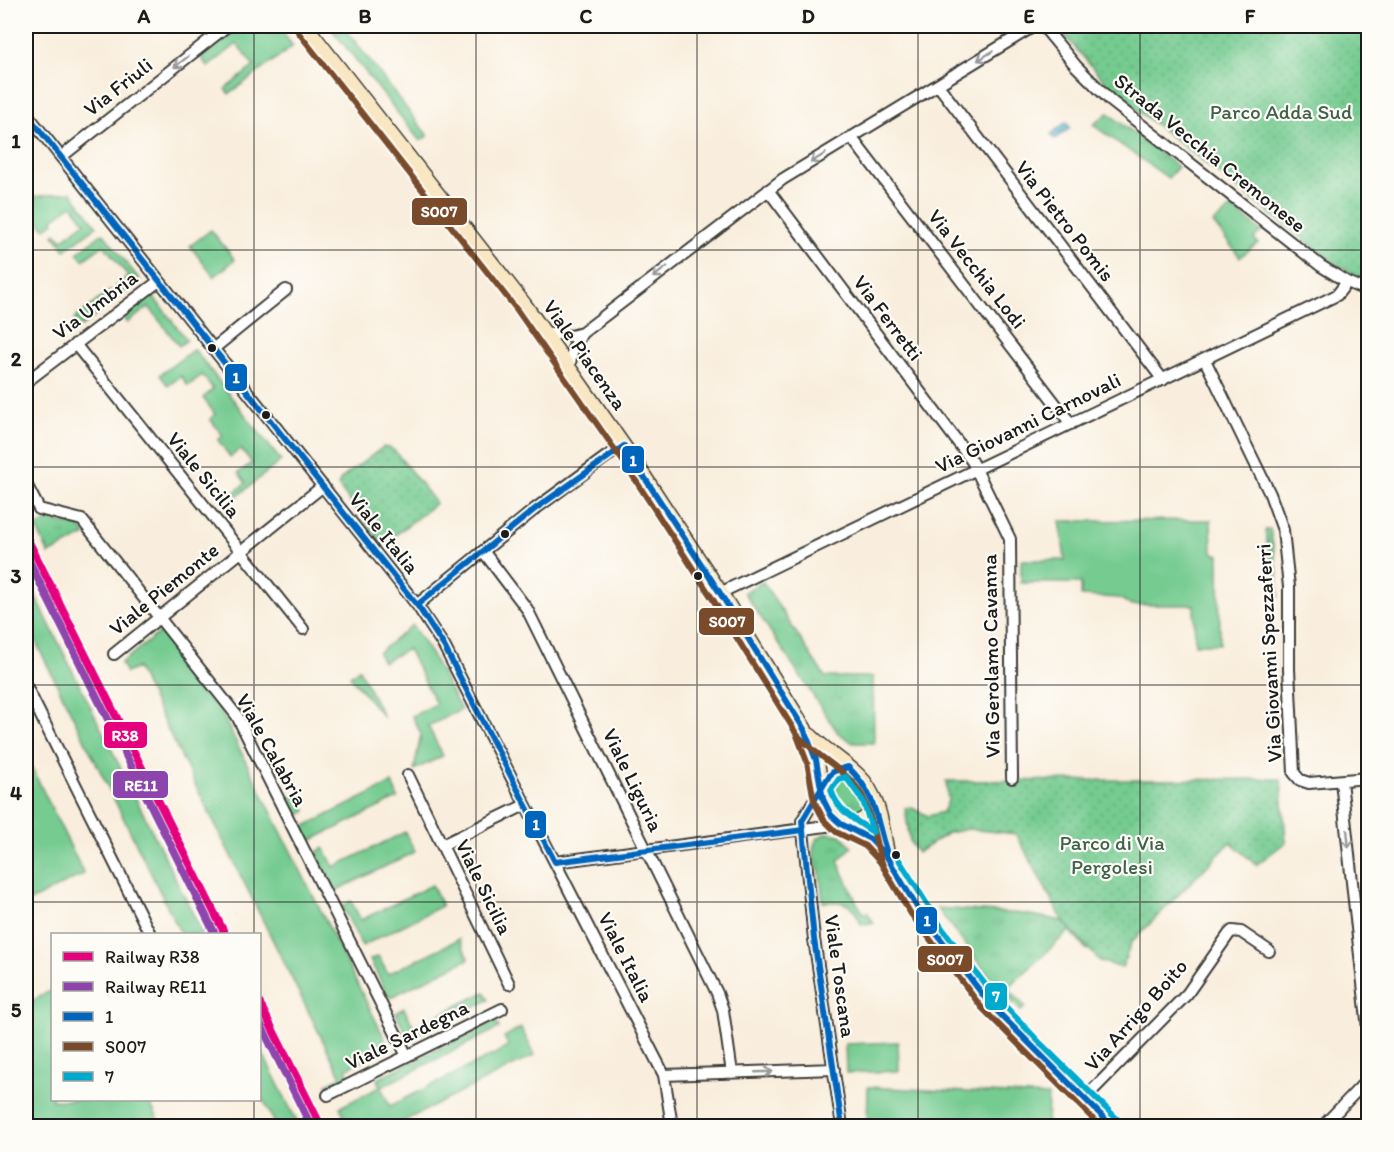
<svg xmlns="http://www.w3.org/2000/svg" width="1394" height="1152" viewBox="0 0 1394 1152" font-family="Itim,sans-serif">
<style>
.grass{fill:url(#grass-tufts);stroke:#487456;stroke-width:1.5}
.park{fill:url(#park-dots);stroke:#487456;stroke-width:1.5}
.garden{fill:#74cb90;stroke:#487456;stroke-width:1.5}
.water{fill:url(#water-ripples);stroke:#346774;stroke-width:1.5}
.lines{fill:none;stroke-linecap:round;stroke-linejoin:round}
.street-casing{stroke:#3d3c39;stroke-width:14}
.secondary-casing{stroke:#3d3c39;stroke-width:18}
.street{stroke:#fff;stroke-width:10}
.secondary{stroke:#f9e7c3;stroke-width:15}
.bus-1-casing{stroke:#fdfcf7;stroke-width:10}
.bus-2-casing{stroke:#fdfcf7;stroke-width:10}
.bus-3-casing{stroke:#fdfcf7;stroke-width:10}
.bus-1{stroke:#0065bd;stroke-width:6}
.bus-2{stroke:#7a4b2a;stroke-width:6}
.bus-3{stroke:#00a9ce;stroke-width:6}
.rail-1-casing{stroke:#fdfcf7;stroke-width:12}
.rail-2-casing{stroke:#fdfcf7;stroke-width:12}
.rail-1{stroke:#e5007d;stroke-width:8}
.rail-2{stroke:#8e44ad;stroke-width:8}
.oneway{stroke:#999}
.grid{fill:none;stroke:#1c1c1c;stroke-width:1.5;stroke-opacity:0.55}
.bus-dot{fill:#1c1c1c;stroke:#fdfcf7;stroke-width:2}
.labels{text-anchor:middle;stroke-width:4.5;stroke-linejoin:round;paint-order:stroke}
.street-label{font-size:21px;fill:#1c1c1c;stroke:#fdfcf7}
.park-label{font-size:21px;fill:#3f624a;stroke:#fdfcf7}
.line-badge{stroke:#fdfcf7;stroke-width:2}
.badge-label{font-size:16px;text-anchor:middle;font-weight:bold;fill:#fff}
.neatline{fill:none;stroke:#1c1c1c;stroke-width:2}
.grid-label{font-size:20px;text-anchor:middle;font-weight:bold;fill:#1c1c1c}
</style>
<defs>
<pattern id="grass-tufts" width="24" height="20" patternUnits="userSpaceOnUse" patternTransform="scale(1.5)"><rect width="24" height="20" fill="#74cb90"/><path d="M3 7l-1-3M5 7V3M7 7l1-3M15 17l-1-3M17 17v-4M19 17l1-3" fill="none" stroke="#64ae7c"/></pattern>
<pattern id="park-dots" width="8" height="8" patternUnits="userSpaceOnUse" patternTransform="scale(1.5)"><rect width="8" height="8" fill="#74cb90"/><path d="M2 2h.1M6 6h.1" fill="none" stroke="#64ae7c" stroke-width="1.8" stroke-linecap="round"/></pattern>
<pattern id="water-ripples" width="26" height="14" patternUnits="userSpaceOnUse" patternTransform="scale(1.5)"><rect width="26" height="14" fill="#4db2cc"/><path d="M2 4q2-2 4 0t4 0M15 11q2-2 4 0t4 0" fill="none" stroke="#3f90a5"/></pattern>
</defs>
<rect width="100%" height="100%" fill="#fdfcf7"/>
<filter id="ink" filterUnits="userSpaceOnUse"><feTurbulence type="fractalNoise" baseFrequency=".0167" numOctaves="2"/><feDisplacementMap in="SourceGraphic" scale="12" xChannelSelector="R" yChannelSelector="G"/><feConvolveMatrix kernelMatrix="1 2 1 2 8 2 1 2 1" color-interpolation-filters="sRGB"/></filter>
<filter id="wash" filterUnits="userSpaceOnUse"><feTurbulence type="fractalNoise" baseFrequency=".008" numOctaves="4" result="noise"/><feDisplacementMap in="SourceGraphic" scale="24" xChannelSelector="R" yChannelSelector="G"/><feGaussianBlur stdDeviation="1.35" result="paint"/><feColorMatrix in="noise" values="0 0 0 0 0 0 0 0 0 0 0 0 0 0 0 0 0 1.4 0 .05"/><feComposite in="paint" operator="in"/></filter>
<g filter="url(#wash)">
<rect width="100%" height="100%" fill="#f9eedd"/>
<path class="grass" d="M329,26H343L428,136L420,141Z
M1108,113L1178,167L1168,178L1093,125Z
M49,520L80,527L86,535L49,554L36,527Z
M1270,529L1276,561L1270,562L1265,530Z
M1277,566L1279,597L1273,598L1270,567Z
M763,582L825,677H873L874,743H853L838,733L744,592Z
M846,776C855,780 868,794 867,804C866,809 861,814 858,818C837,816 837,811 828,793C830,782 835,775 846,776Z
M827,833L841,835L852,847L838,861L857,903L864,914L867,912L874,923L861,924C853,902 844,901 823,902L819,868H815C813,853 809,839 827,833Z
M937,908L1025,914L1063,921L1089,949L1087,950L1069,931L1008,988L1025,1007L1021,1011L988,975Z"/>
<path class="park" d="M1056,26H1368V283L1334,263L1133,107L1108,85Z
M383,447L390,448L395,451L436,503L383,545L338,486L341,479Z
M1281,779L1286,842L1256,865L1231,842L1131,943L1122,968L1100,961L1063,921L1016,834L968,829L948,833L917,853L910,842L905,808L910,807L928,816L943,812L948,801L946,781Z"/>
<path class="garden" d="M242,26H277L293,46L229,94L225,89L254,66L237,44L208,67L201,58Z
M71,192L97,226L65,250L54,235L56,233L62,240L85,222L72,205L53,219L54,222L45,229L33,214L26,220V198Z
M1232,208L1262,231L1254,238L1258,243L1240,257L1213,223Z
M211,230L235,260L214,277L190,246Z
M103,233L140,280L122,294L116,286L128,276L104,245L83,260L77,253Z
M110,291L116,299L81,327L74,319Z
M152,295L187,340L179,346L149,307L127,323L122,317Z
M194,349L281,461L235,498L232,494L246,483L238,473L252,463L241,449L230,457L218,440L223,436L210,419L215,414L203,398L213,389L202,375L188,386L181,376L168,386L160,375Z
M1211,520L1212,552L1219,555L1220,644H1195L1194,605H1131L1119,598L1081,596V583H1021V560H1065L1060,521Z
M26,577L203,934H181L26,622Z
M412,625L431,654L461,710L428,726L443,756L414,770L421,734L412,716L436,704L408,649L383,662L378,653Z
M160,632L216,702L389,1047L346,1069L349,1077L329,1087L327,1084L341,1077L137,668L126,673L121,663Z
M359,669L384,718L350,676Z
M26,756L84,874L26,903Z
M392,783L398,798L310,841L303,827Z
M298,794L306,811L298,816L289,798Z
M405,832L415,852L335,891L316,852L324,848L334,867Z
M432,885L442,906L362,946L342,906L351,901L361,920Z
M459,939L469,959L389,998L370,960L378,956L388,974Z
M52,990V1100H148L162,1126H26V1004Z
M485,992L489,1000L408,1038L396,1013L404,1008L414,1027Z
M496,1021L499,1028L381,1087L390,1106L509,1047L504,1037L521,1028L535,1055L394,1126H349L340,1107L380,1087L377,1079Z
M898,1042L899,1071L846,1073L845,1044Z
M260,1048L299,1126H276L260,1093Z
M868,1087L1048,1096L1047,1126H867Z"/>
<path class="water" d="M1066,122L1070,128L1055,139L1051,134Z"/>
</g>
<g filter="url(#ink)">
<g class="lines">
<g class="street-casing">
<path id="street" d="M1043,26L1076,66L1111,101L1321,266L1347,282L1368,291
M938,85L1163,380
M26,113L417,605L444,646L664,1075L672,1126
M851,137L1071,424
M61,157L227,26
M768,190L972,461L1010,539L1012,778
M544,332L571,336L582,333
M75,344L303,629
M213,349L286,290
M1205,360L1270,494L1283,530L1289,587V669L1294,773L1300,780L1309,783L1368,778
M569,368L573,349L582,333L783,179L1034,26
M26,382L159,281
M26,484L39,509L82,520L237,716L407,1056
M483,551L527,609L717,993L723,1010L732,1073
M720,593L1337,295L1347,282
M417,605L535,509L606,457L624,446
M114,654L323,486
M26,686L150,934
M408,775L509,984
M1341,781L1368,1029
M821,788L802,821L803,830L814,939L842,1126
M442,845L525,805
M555,862L841,824
M664,1075L834,1069
M328,1095L502,1009
M1084,1099L1187,994L1229,934L1232,931L1241,932L1269,951
M1323,1126L1368,1079"/>
</g>
<g class="secondary-casing">
<path id="secondary" d="M305,26L524,305L632,459L720,593L804,729L816,760L823,799L831,815L841,824L870,839L887,857L918,909L989,1003L1112,1126
M810,736C825,751 842,761 857,775C879,795 882,829 887,857
M841,824C859,825 870,821 874,803"/>
</g>
<use href="#street" class="street"/>
<use href="#secondary" class="secondary"/>
<g class="bus-1-casing">
<path id="bus-1" d="M26,113L420,609L444,646L555,862L803,830
M417,605L535,509L624,446L720,593L804,729L816,760L823,799L831,815L841,824L870,839L887,857L918,909L989,1003L1112,1126
M842,1126L814,939L802,821L829,776L834,771L848,767C883,801 874,828 893,868"/>
</g>
<g class="bus-2-casing">
<path id="bus-2" d="M298,32L517,310L625,464L712,598L796,733L807,762L814,801L824,820L836,832L865,846L880,862L911,914L982,1008L1100,1126
M795,732C813,755 846,769 860,792C875,816 873,847 886,872"/>
</g>
<g class="bus-3-casing">
<path id="bus-3" d="M846,777L863,801L873,832C855,820 838,812 831,790L839,779Z
M896,855L942,928L987,987L1041,1044L1118,1120"/>
</g>
<use href="#bus-1" class="bus-1"/>
<use href="#bus-2" class="bus-2"/>
<use href="#bus-3" class="bus-3"/>
<g class="rail-1-casing">
<path id="rail-1" d="M26,536L225,934
M260,1004L321,1126"/>
</g>
<g class="rail-2-casing">
<path id="rail-2" d="M26,555L215,934
M260,1023L311,1126"/>
</g>
<use href="#rail-1" class="rail-1"/>
<use href="#rail-2" class="rail-2"/>
</g>
<defs><path id="oneway-shaft" d="M-6 0H5M1.5-3L5.5 0L1.5 3" fill="none" stroke-width="1.6" stroke-linecap="round" stroke-linejoin="round" transform="scale(1.5)"/></defs>
<g class="oneway">
<use href="#oneway-shaft" transform="translate(985 56) rotate(148)"/>
<use href="#oneway-shaft" transform="translate(181 62) rotate(142)"/>
<use href="#oneway-shaft" transform="translate(818 158) rotate(148)"/>
<use href="#oneway-shaft" transform="translate(660 272) rotate(143)"/>
<use href="#oneway-shaft" transform="translate(1348 839) rotate(84)"/>
<use href="#oneway-shaft" transform="translate(764 1072) rotate(-2)"/>
</g>
</g>
<path class="grid" d="M254,26V934M476,26V1126M697,26V1126M918,26V1126M1140,26V1126M26,250H1368M26,467H1368M26,685H1368M26,902H1368M254,1100V1126"/>
<g class="bus-dot">
<circle cx="212" cy="348" r="5"/>
<circle cx="266" cy="415" r="5"/>
<circle cx="505" cy="534" r="5"/>
<circle cx="698" cy="576" r="5"/>
<circle cx="896" cy="855" r="5"/>
</g>
<g class="labels">
<g class="street-label">
<text transform="translate(118 87) rotate(-38)" y="7">Via Friuli</text>
<text transform="translate(1210 153) rotate(39)" y="7">Strada Vecchia Cremonese</text>
<text transform="translate(1065 221) rotate(52)" y="7">Via Pietro Pomis</text>
<text transform="translate(977 269) rotate(52)" y="7">Via Vecchia Lodi</text>
<text transform="translate(95 305) rotate(-37)" y="7">Via Umbria</text>
<text transform="translate(888 318) rotate(53)" y="7">Via Ferretti</text>
<text transform="translate(585 355) rotate(55)" y="7">Viale Piacenza</text>
<text transform="translate(1028 423) rotate(-26)" y="7">Via Giovanni Carnovali</text>
<text transform="translate(204 475) rotate(51)" y="7">Viale Sicilia</text>
<text transform="translate(384 533) rotate(51)" y="7">Viale Italia</text>
<text transform="translate(164 589) rotate(-39)" y="7">Viale Piemonte</text>
<text transform="translate(1269 653) rotate(-93)" y="7">Via Giovanni Spezzaferri</text>
<text transform="translate(991 656) rotate(-91)" y="7">Via Gerolamo Cavanna</text>
<text transform="translate(272 750) rotate(61)" y="7">Viale Calabria</text>
<text transform="translate(633 780) rotate(64)" y="7">Viale Liguria</text>
<text transform="translate(484 887) rotate(64)" y="7">Viale Sicilia</text>
<text transform="translate(626 957) rotate(63)" y="7">Viale Italia</text>
<text transform="translate(840 976) rotate(82)" y="7">Viale Toscana</text>
<text transform="translate(1136 1015) rotate(-48)" y="7">Via Arrigo Boito</text>
<text transform="translate(407 1035) rotate(-26)" y="7">Viale Sardegna</text>
</g>
<g class="park-label">
<text x="1281" y="119">Parco Adda Sud</text>
<text x="1112" y="850">Parco di Via<tspan x="1112" dy="24">Pergolesi</tspan></text>
</g>
</g>
<g class="line-badge">
<rect x="411" y="197" width="57" height="29" rx="6" fill="#7a4b2a"/>
<rect x="224" y="363" width="24" height="29" rx="6" fill="#0065bd"/>
<rect x="621" y="445" width="24" height="29" rx="6" fill="#0065bd"/>
<rect x="698" y="607" width="57" height="29" rx="6" fill="#7a4b2a"/>
<rect x="103" y="721" width="45" height="28" rx="6" fill="#e5007d"/>
<rect x="112" y="770" width="57" height="29" rx="6" fill="#8e44ad"/>
<rect x="524" y="810" width="23" height="29" rx="6" fill="#0065bd"/>
<rect x="915" y="906" width="23" height="29" rx="6" fill="#0065bd"/>
<rect x="917" y="945" width="56" height="28" rx="6" fill="#7a4b2a"/>
<rect x="984" y="982" width="24" height="29" rx="6" fill="#00a9ce"/>
</g>
<g class="badge-label">
<text x="439" y="217">S007</text>
<text x="236" y="383">1</text>
<text x="633" y="466">1</text>
<text x="727" y="627">S007</text>
<text x="125" y="741">R38</text>
<text x="141" y="791">RE11</text>
<text x="536" y="830">1</text>
<text x="927" y="926">1</text>
<text x="945" y="965">S007</text>
<text x="996" y="1002">7</text>
</g>
<rect width="1394" height="1152" fill="none" stroke="#fdfcf7" stroke-width="66"/>
<rect x="51" y="933" width="210" height="168" fill="#fdfcf7" stroke="#a3a29f" stroke-width="1.5"/>
<rect x="63" y="952" width="30" height="9" fill="#e5007d" stroke="#a3a29f" stroke-width="1.5"/>
<text x="105" y="963" font-size="18" fill="#1c1c1c">Railway R38</text>
<rect x="63" y="982" width="30" height="9" fill="#8e44ad" stroke="#a3a29f" stroke-width="1.5"/>
<text x="105" y="993" font-size="18" fill="#1c1c1c">Railway RE11</text>
<rect x="63" y="1012" width="30" height="9" fill="#0065bd" stroke="#a3a29f" stroke-width="1.5"/>
<text x="105" y="1023" font-size="18" fill="#1c1c1c">1</text>
<rect x="63" y="1042" width="30" height="9" fill="#7a4b2a" stroke="#a3a29f" stroke-width="1.5"/>
<text x="105" y="1053" font-size="18" fill="#1c1c1c">S007</text>
<rect x="63" y="1072" width="30" height="9" fill="#00a9ce" stroke="#a3a29f" stroke-width="1.5"/>
<text x="105" y="1083" font-size="18" fill="#1c1c1c">7</text>
<rect x="33" y="33" width="1328" height="1086" class="neatline"/>
<g class="grid-label">
<text x="144" y="23">A</text>
<text x="365" y="23">B</text>
<text x="586" y="23">C</text>
<text x="808" y="23">D</text>
<text x="1029" y="23">E</text>
<text x="1250" y="23">F</text>
<text x="16" y="148">1</text>
<text x="16" y="366">2</text>
<text x="16" y="583">3</text>
<text x="16" y="800">4</text>
<text x="16" y="1017">5</text>
</g>
</svg>
